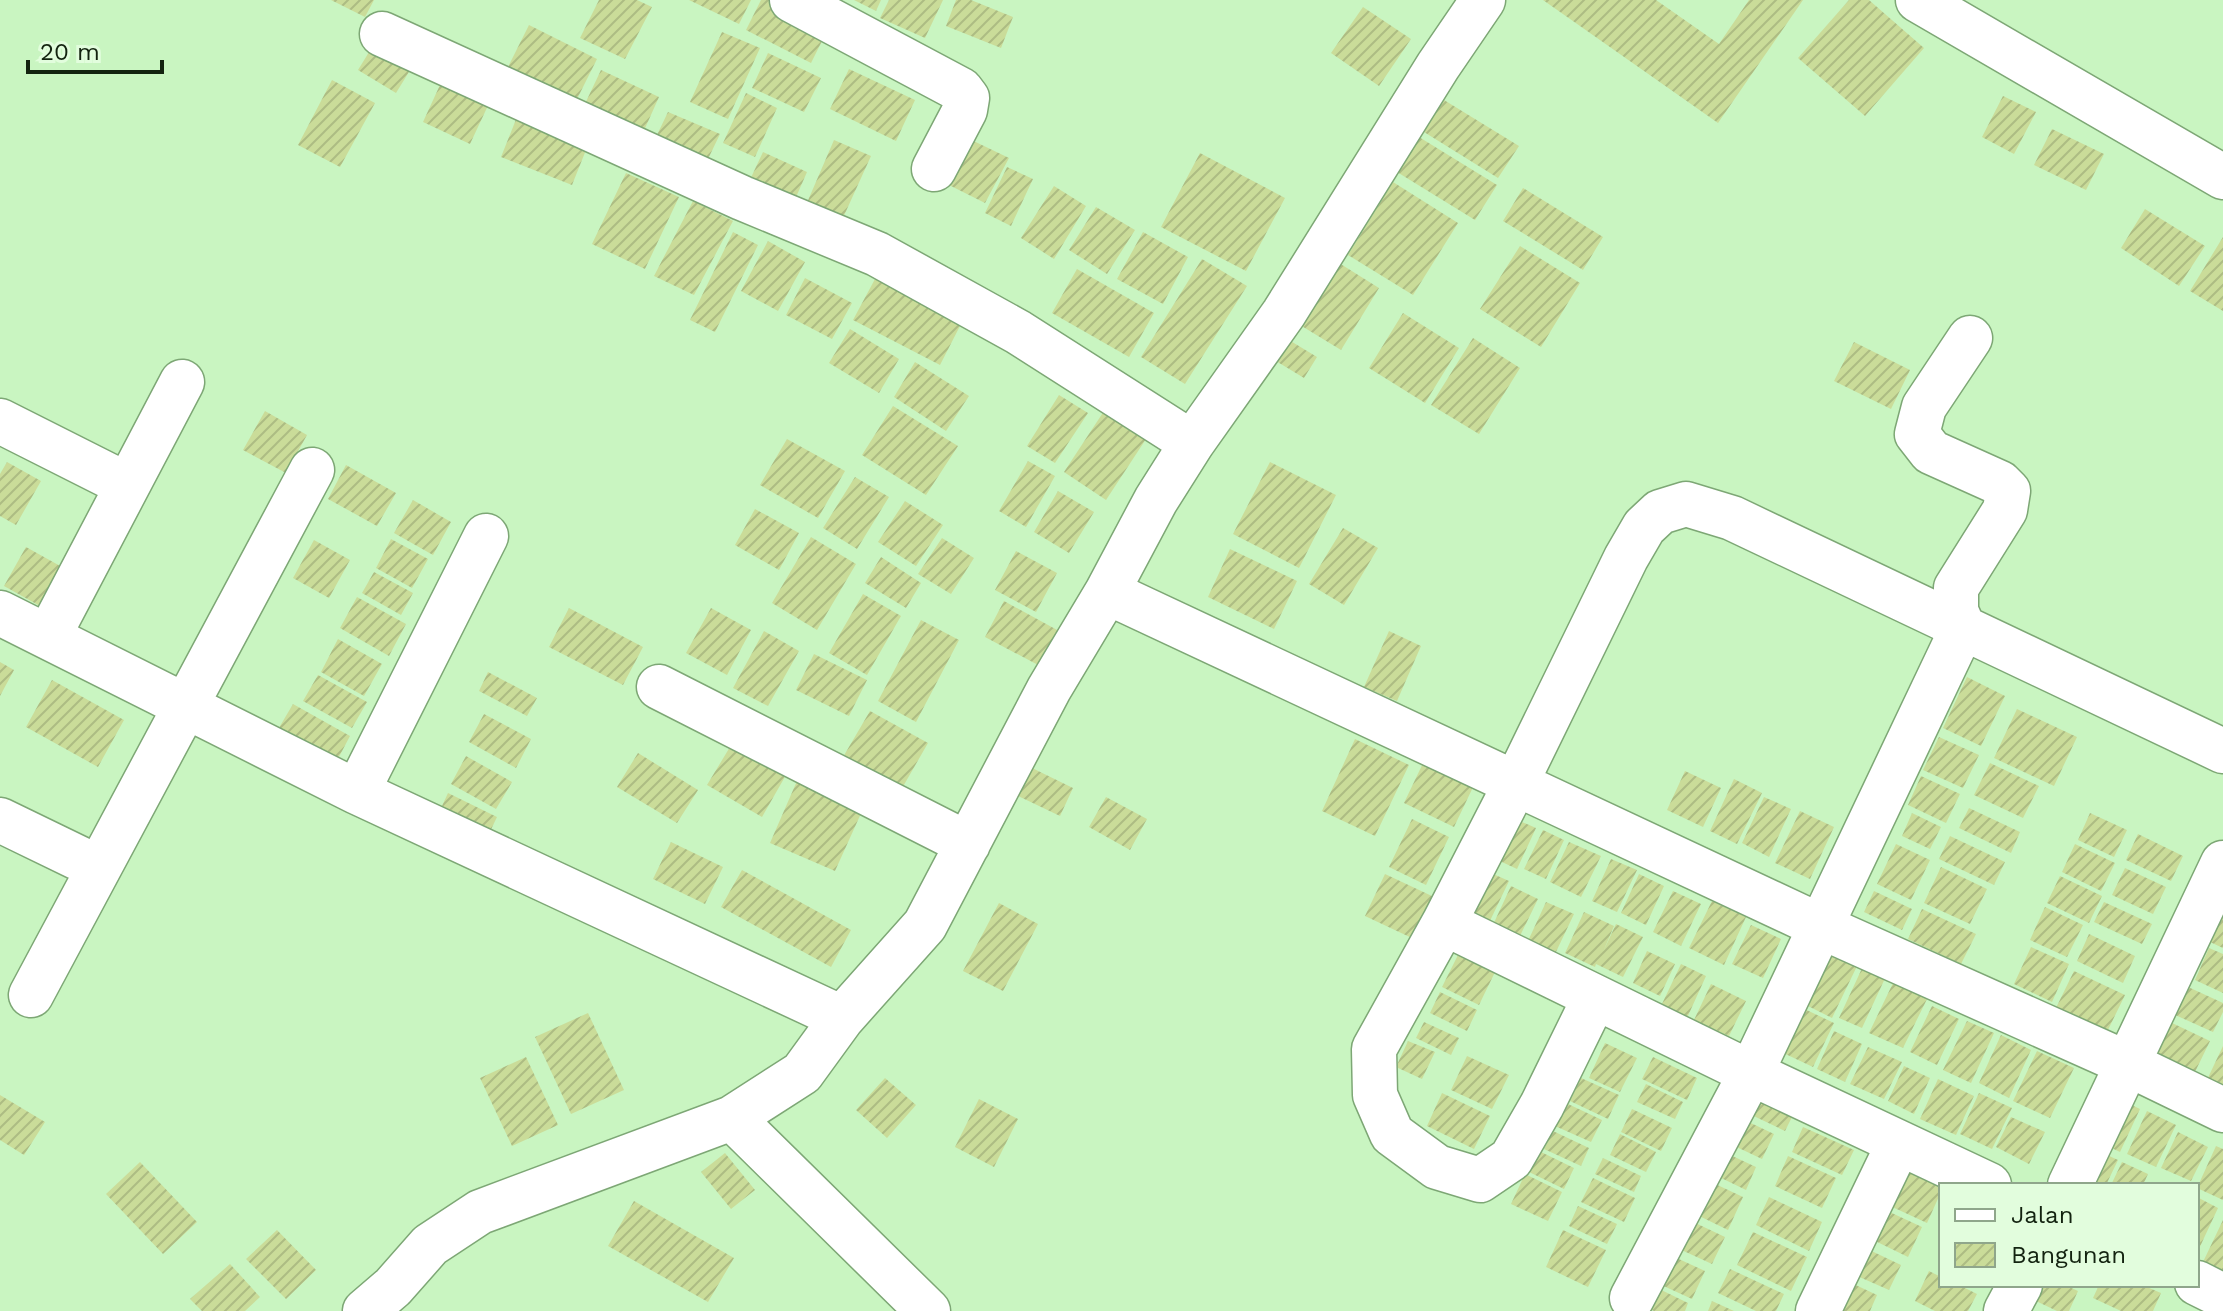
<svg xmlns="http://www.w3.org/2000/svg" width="2223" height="1311" viewBox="0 0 2223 1311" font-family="'Work Sans',sans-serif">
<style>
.building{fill:url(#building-hatch)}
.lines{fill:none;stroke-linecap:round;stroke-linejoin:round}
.street-casing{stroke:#7da775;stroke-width:47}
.street{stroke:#fff;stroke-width:44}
</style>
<defs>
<pattern id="building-hatch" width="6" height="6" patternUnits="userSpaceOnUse" patternTransform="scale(2)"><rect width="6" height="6" fill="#cadc99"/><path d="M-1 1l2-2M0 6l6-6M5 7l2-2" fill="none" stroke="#adbc83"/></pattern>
</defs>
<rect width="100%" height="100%" fill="#c9f5c1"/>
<path class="building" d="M331,0H374L365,17Z
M599,0H637L652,7L625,59L580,38Z
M689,0H751L739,24Z
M761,0H772L828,29L811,63L746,30Z
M854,0H881L876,11Z
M889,0H943L925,38L880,18Z
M956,0H971L1013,17L1001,48L946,26Z
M1543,0H1656L1719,44L1749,0H1803L1718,123Z
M1849,0H1869L1924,48L1865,116L1798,58Z
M1363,7L1411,39L1379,86L1331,53Z
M529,25L597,59L574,105L506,71Z
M722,32L760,48L728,119L690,102Z
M374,44L412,67L396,93L358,70Z
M768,53L821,78L804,112L752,88Z
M849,69L915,100L896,141L830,109Z
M601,70L659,97L642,135L583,108Z
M445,74L492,97L470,144L423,122Z
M332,80L375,103L340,167L298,145Z
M746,93L777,108L755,157L723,143Z
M2003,96L2036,112L2014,154L1982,137Z
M1444,100L1519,146L1498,178L1424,132Z
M521,107L592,135L572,185L501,157Z
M668,112L720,134L708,159L656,137Z
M2052,129L2104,154L2086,190L2034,165Z
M959,134L1009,158L985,203L937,179Z
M1419,137L1497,185L1475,220L1397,172Z
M834,140L871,156L842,220L806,205Z
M763,152L807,172L793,204L748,184Z
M1200,153L1285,198L1246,271L1161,227Z
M1007,167L1033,179L1011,226L985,213Z
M626,173L679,197L645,269L592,244Z
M1393,182L1458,223L1413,295L1348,255Z
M1054,186L1086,206L1054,259L1021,238Z
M1523,188L1603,237L1583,270L1503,221Z
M693,201L733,221L694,295L654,276Z
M1096,207L1135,230L1107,274L1069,250Z
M2145,209L2205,246L2179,286L2121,248Z
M733,232L758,245L715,332L690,320Z
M1143,232L1188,257L1163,304L1117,279Z
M2223,237V311L2190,291Z
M768,241L805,262L778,311L741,291Z
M1520,246L1580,283L1541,347L1480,309Z
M1202,259L1247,286L1185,384L1141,357Z
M1339,263L1379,288L1341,350L1300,325Z
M1077,269L1154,313L1129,357L1052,313Z
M805,278L852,303L832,339L786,315Z
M875,279L961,324L940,365L853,320Z
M1403,313L1459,348L1425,403L1369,368Z
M850,329L899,359L879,393L829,363Z
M1284,337L1317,357L1304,378L1271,358Z
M1473,338L1520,368L1479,434L1431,405Z
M1854,342L1910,370L1891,409L1834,381Z
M915,362L969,396L946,431L894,397Z
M1059,395L1088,413L1055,463L1027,446Z
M893,406L958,446L926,495L862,455Z
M1106,408L1148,436L1106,500L1064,472Z
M265,411L307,435L286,473L243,450Z
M787,439L845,471L818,518L760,485Z
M1028,461L1055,476L1026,527L999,511Z
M7,462L41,481L16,525L0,516V474Z
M1270,462L1336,495L1299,568L1233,534Z
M346,465L396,493L377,526L328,499Z
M855,477L889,497L857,549L823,528Z
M1058,491L1094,512L1069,553L1034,532Z
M413,500L451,522L433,555L394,533Z
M905,501L943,525L916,566L878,542Z
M755,509L799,533L779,570L735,545Z
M1343,528L1378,548L1344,605L1309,584Z
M811,537L856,564L817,630L772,603Z
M942,538L974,558L951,594L918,574Z
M391,539L428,559L412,588L376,568Z
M314,540L350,560L329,598L293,578Z
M26,547L62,567L40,606L4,586Z
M1230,549L1297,581L1274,629L1208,597Z
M1016,551L1057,573L1036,612L995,590Z
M881,557L921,583L906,608L865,583Z
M374,572L413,593L401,615L362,593Z
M863,594L901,616L867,675L829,653Z
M357,597L406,624L389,656L340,628Z
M1004,601L1059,631L1040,666L985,637Z
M569,608L643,647L623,685L549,647Z
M711,608L751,630L727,675L686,653Z
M921,620L959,640L916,722L878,701Z
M764,631L799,651L768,706L733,688Z
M1389,631L1421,646L1397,701L1364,687Z
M338,639L382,664L364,696L321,672Z
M814,654L867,680L849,716L796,690Z
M0,662L14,670L0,696Z
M488,672L537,698L527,716L479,691Z
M318,675L367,702L352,728L303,701Z
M1967,677L2005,696L1981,746L1943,728Z
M52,680L124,720L98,767L26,727Z
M293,704L350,736L332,770L273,738Z
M2017,709L2077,737L2054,786L1994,758Z
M870,711L928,743L897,797L839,764Z
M484,714L531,739L516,768L469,742Z
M736,737L790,768L762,817L707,785Z
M1939,737L1979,755L1963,788L1923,770Z
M1355,739L1409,765L1375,836L1322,811Z
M638,753L698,790L677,823L617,787Z
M466,756L512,782L496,809L451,784Z
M1425,759L1475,783L1454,827L1404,803Z
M1990,763L2039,786L2023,818L1974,795Z
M1030,767L1073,788L1060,816L1016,795Z
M1685,771L1721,788L1703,827L1667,810Z
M1921,776L1960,794L1946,823L1908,805Z
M1734,779L1762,793L1737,844L1710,831Z
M797,781L863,809L835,871L770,843Z
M448,793L497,817L485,842L436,819Z
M1106,797L1147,819L1130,850L1089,827Z
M1764,797L1791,809L1769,857L1742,843Z
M1969,808L2020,832L2011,853L1959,828Z
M1800,811L1834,827L1810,879L1775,863Z
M1912,813L1941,827L1930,849L1902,836Z
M2090,813L2127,830L2114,857L2078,840Z
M1508,816L1536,828L1517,869L1489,856Z
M1412,819L1449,837L1426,885L1389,867Z
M1543,830L1564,840L1546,879L1524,869Z
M2138,834L2183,856L2171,881L2126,860Z
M1950,836L2005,862L1994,885L1939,859Z
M671,842L723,867L705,904L653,879Z
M1569,842L1601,856L1581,897L1550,882Z
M1896,844L1930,860L1911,900L1877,884Z
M2075,844L2115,863L2101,891L2062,872Z
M1611,859L1637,870L1617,912L1592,901Z
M1941,867L1987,889L1970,924L1924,903Z
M2125,868L2166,887L2153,914L2112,895Z
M1482,869L1509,881L1488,925L1461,913Z
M742,870L851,930L831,967L721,907Z
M1385,874L1434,897L1414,939L1365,916Z
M1639,874L1664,886L1646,925L1621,913Z
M2060,876L2102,896L2089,923L2047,903Z
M1511,886L1538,899L1518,940L1492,927Z
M1673,891L1701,904L1681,946L1653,932Z
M1874,891L1912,909L1902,930L1864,912Z
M1712,901L1746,917L1724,965L1689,948Z
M1546,902L1574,914L1555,954L1528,941Z
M2104,902L2152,924L2142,944L2094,922Z
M999,903L1038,924L1003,991L963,971Z
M2045,907L2083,925L2067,957L2030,940Z
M1922,909L1976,934L1961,964L1908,939Z
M1584,912L1614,926L1603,952L1616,924L1643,937L1623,977L1596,964L1595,967L1565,953Z
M2223,914V948L2210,942Z
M1751,925L1781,939L1763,978L1732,964Z
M2089,934L2135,956L2123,983L2077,961Z
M1824,947L1858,964L1832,1018L1798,1001Z
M2031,947L2069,964L2052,1002L2014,984Z
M2209,948L2223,954V993L2195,980Z
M1647,951L1675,964L1660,996L1633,983Z
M1458,955L1495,972L1479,1005L1442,987Z
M1681,964L1706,976L1687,1018L1661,1006Z
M1864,964L1887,974L1862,1028L1839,1018Z
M2074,971L2125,995L2106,1034L2055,1010Z
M1894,981L1928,997L1903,1048L1869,1033Z
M1711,984L1746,1001L1729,1036L1694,1020Z
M2186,986L2223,1003V1012L2213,1032L2173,1014Z
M1440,992L1477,1010L1467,1031L1430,1013Z
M1794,1004L1834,1023L1813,1067L1773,1048Z
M1932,1006L1959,1019L1937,1065L1910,1052Z
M588,1013L624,1090L571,1114L535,1037Z
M1967,1021L1994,1033L1971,1083L1943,1070Z
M1424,1022L1459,1038L1451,1055L1416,1038Z
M2170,1022L2210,1041L2194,1074L2154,1055Z
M1834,1031L1862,1044L1845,1082L1817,1069Z
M2001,1035L2031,1050L2009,1098L1979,1083Z
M1408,1041L1435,1052L1422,1079L1396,1067Z
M1605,1043L1637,1058L1620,1092L1589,1078Z
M2223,1046V1093L2205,1084Z
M1868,1047L1902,1062L1884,1099L1850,1084Z
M2037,1051L2074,1068L2050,1118L2013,1101Z
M1467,1056L1509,1075L1492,1109L1451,1090Z
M526,1057L558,1125L512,1146L480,1078Z
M1653,1057L1697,1078L1687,1100L1642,1079Z
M1904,1066L1930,1078L1914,1114L1888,1101Z
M885,1078L916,1105L887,1138L856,1110Z
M1581,1078L1619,1095L1608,1119L1570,1101Z
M1938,1079L1974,1096L1956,1135L1920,1119Z
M1646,1084L1683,1102L1675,1119L1637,1102Z
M1442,1093L1490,1116L1474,1149L1427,1126Z
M1979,1093L2012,1108L1992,1149L1960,1134Z
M1749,1094L1793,1115L1785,1131L1741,1110Z
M0,1095L45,1122L24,1155L0,1140Z
M2115,1097L2140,1109L2120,1152L2095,1140Z
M979,1099L1018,1119L994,1167L955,1147Z
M1566,1103L1602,1120L1591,1142L1555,1126Z
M1632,1109L1672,1128L1661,1151L1621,1132Z
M2147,1111L2176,1125L2156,1167L2127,1154Z
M1736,1116L1774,1134L1762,1159L1724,1141Z
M2011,1117L2045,1132L2029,1164L1996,1147Z
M1803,1127L1854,1150L1842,1175L1792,1152Z
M1553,1131L1589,1148L1581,1166L1544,1149Z
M2178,1132L2208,1147L2191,1181L2161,1168Z
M1620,1134L1656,1152L1646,1172L1610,1155Z
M2216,1146L2223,1149V1200L2197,1188Z
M2092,1148L2118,1160L2106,1185H2075Z
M1539,1151L1574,1168L1564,1189L1529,1172Z
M725,1153L755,1190L731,1209L701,1172Z
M1726,1153L1756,1167L1746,1190L1715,1175Z
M1788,1156L1836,1178L1822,1208L1775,1186Z
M1603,1158L1641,1176L1634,1192L1595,1174Z
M140,1162L197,1222L163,1254L106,1194Z
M2122,1162L2148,1174L2143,1185H2111Z
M1905,1170L1941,1187V1192L1927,1223L1888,1205Z
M1525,1174L1562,1192L1548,1221L1511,1204Z
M1593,1178L1635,1198L1624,1222L1581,1202Z
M1709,1181L1743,1197L1728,1230L1693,1213Z
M1769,1197L1822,1222L1809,1251L1756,1225Z
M2197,1197L2218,1208L2197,1253Z
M634,1201L734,1258L708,1302L608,1246Z
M1578,1206L1617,1224L1607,1244L1569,1226Z
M1881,1208L1922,1227L1908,1257L1867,1237Z
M1687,1219L1725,1237L1712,1264L1675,1247Z
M2223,1220V1271L2203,1262Z
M277,1230L316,1270L286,1299L246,1259Z
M1563,1230L1606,1250L1588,1287L1546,1267Z
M1753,1232L1807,1257L1791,1291L1737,1265Z
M1861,1246L1901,1265L1889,1290L1848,1272Z
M1670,1255L1705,1271L1692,1299L1657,1283Z
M230,1264L260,1297L245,1311H202L190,1299Z
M1730,1269L1784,1294L1776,1311H1756L1718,1293Z
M1929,1271L1941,1277V1285H1959L1977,1294L1968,1311H1935L1915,1301Z
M1845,1280L1877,1295L1870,1311H1830Z
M1651,1285L1688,1303L1685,1311H1654L1642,1305Z
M2044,1285H2065L2078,1291L2069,1311H2057L2036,1301Z
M2099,1285H2142L2161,1293L2153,1311H2121L2093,1298Z
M1712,1301L1734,1311H1708Z"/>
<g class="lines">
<g class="street-casing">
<path id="street" d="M792,0L961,90L967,98L965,110L934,169
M1918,0L2223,177
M382,34L742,198L877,254L1018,332L1192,443
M1970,338L1924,407L1917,434L1931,452L2000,483L2008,491L2005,510L1956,588V611L1963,627L1751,1073L1444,923L1516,783L1626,558L1644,527L1660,512L1686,504L1732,518L2223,751
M0,421L127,485
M1107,592L1820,926L2126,1063L2223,1110
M0,613L357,792L842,1018
M48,637L182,382
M659,687L968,844
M357,792L486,536
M0,820L99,868
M1444,923L1374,1049L1375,1095L1392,1134L1437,1167L1480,1180L1511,1159L1542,1105L1595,997
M31,995L312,470
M732,1118L928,1311
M2070,1185L2223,863
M2197,1283L2223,1296
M1632,1298L1751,1073L1989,1185
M365,1311L393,1287L430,1245L480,1212L732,1118L802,1073L842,1018L925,925L1049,689L1107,592L1156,500L1192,443L1284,313L1438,66L1483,0
M1818,1311L1899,1143
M2006,1311L2020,1285"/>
</g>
<use href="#street" class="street"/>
</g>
<rect x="1939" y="1183" width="260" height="104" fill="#e2fddd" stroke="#8fa68b" stroke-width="2"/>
<rect x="1955" y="1209" width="40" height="12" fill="#ffffff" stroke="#8fa68b" stroke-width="2"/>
<text x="2011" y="1223" font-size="24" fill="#132310">Jalan</text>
<rect x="1955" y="1243" width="40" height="24" fill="url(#building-hatch)" stroke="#8fa68b" stroke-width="2"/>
<text x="2011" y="1263" font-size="24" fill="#132310">Bangunan</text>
<path d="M28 60v12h134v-12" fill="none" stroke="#132310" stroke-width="4"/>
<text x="40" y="60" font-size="24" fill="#132310" stroke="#e2fddd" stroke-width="6" paint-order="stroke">20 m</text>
</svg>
